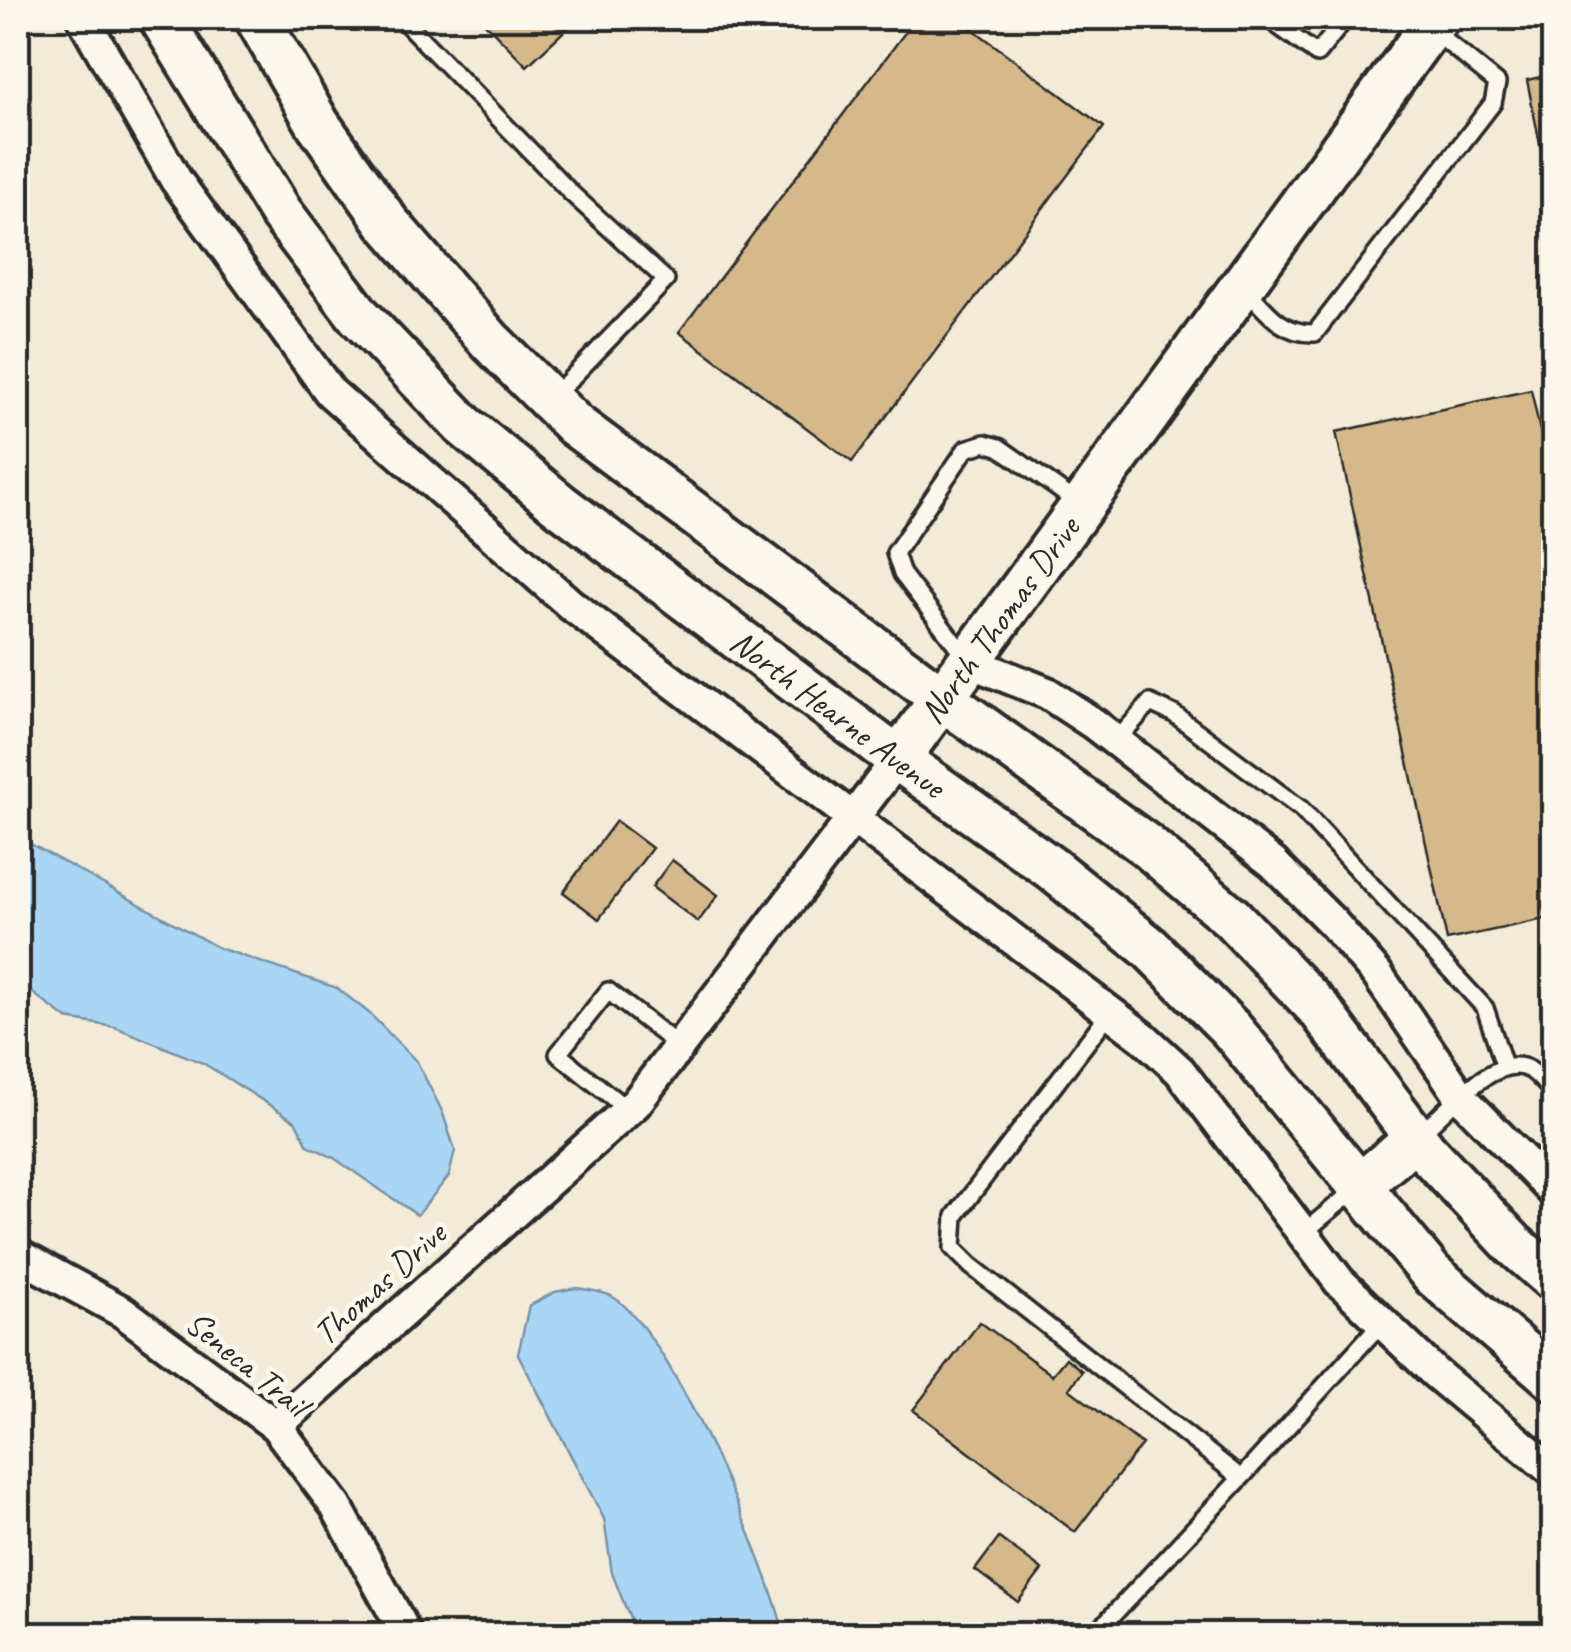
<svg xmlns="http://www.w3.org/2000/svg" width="1571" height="1652" viewBox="0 0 1571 1652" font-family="Caveat,sans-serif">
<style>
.water{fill:#aad6f6;stroke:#7792a5;stroke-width:2.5}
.building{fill:#d5b98a;stroke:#2b2b2b;stroke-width:2.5}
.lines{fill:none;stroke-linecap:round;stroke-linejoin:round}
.lane-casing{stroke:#2b2b2b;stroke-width:22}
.street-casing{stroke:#2b2b2b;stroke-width:38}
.secondary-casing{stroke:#2b2b2b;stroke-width:50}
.lane{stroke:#fbf7ec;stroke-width:15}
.street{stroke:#fbf7ec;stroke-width:30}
.secondary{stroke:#fbf7ec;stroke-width:42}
.labels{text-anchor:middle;stroke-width:9;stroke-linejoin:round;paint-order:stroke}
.street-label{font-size:35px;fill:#2b2b2b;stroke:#fbf7ec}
</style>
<rect width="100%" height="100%" fill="#f3ebd8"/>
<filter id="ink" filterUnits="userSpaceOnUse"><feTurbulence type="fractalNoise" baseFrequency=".01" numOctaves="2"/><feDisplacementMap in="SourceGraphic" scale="20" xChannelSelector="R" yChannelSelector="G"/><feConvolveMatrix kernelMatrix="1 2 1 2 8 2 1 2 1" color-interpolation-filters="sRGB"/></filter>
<g filter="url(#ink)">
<path class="water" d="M18,837L219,948L337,988L369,1013L417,1062L442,1111L455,1150L449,1176L417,1215L334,1158L308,1145L295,1121L203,1063L115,1027L67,1019L18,982Z
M576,1288C587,1290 603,1291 613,1297C671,1332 768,1565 784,1634H636L612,1573L604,1519L518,1354L529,1306L555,1292Z"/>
<path class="building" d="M480,18H578L527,66Z
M916,18H958L1104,127L852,462L679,332Z
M1554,74V213L1527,80Z
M1531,390L1554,494V917L1447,940L1336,432Z
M616,821L652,848L599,919L563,892Z
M672,860L718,895L698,922L652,887Z
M980,1322L1052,1375L1066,1358L1082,1371L1069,1389L1142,1444L1075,1532L913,1410Z
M999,1538L1042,1570L1018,1602L975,1570Z"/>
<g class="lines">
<g class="lane-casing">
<path id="lane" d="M401,18L572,194L666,280L553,397
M1267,18L1317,54L1346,18
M1243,286C1265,309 1281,335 1315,333L1493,103L1497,83L1431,29
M1554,340V343
M967,659L902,574L895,553L966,449L985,443L999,447L1078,503
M1116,741L1150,703L1174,714L1301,809L1485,1008L1504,1065
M1110,1012L955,1216L953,1248L971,1266L1241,1478L1383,1321
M628,1110L558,1054L608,991L679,1046
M1418,1136C1442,1115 1497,1049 1530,1070C1539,1075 1546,1086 1554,1093
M1303,1233L1356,1189
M1095,1634L1241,1478"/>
</g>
<g class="street-casing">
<path id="street" d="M83,18L176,180L330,392L571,605L1144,1038L1180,1071L1339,1281L1435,1373L1554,1472
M970,662L1047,693L1094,724L1273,863L1332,922L1377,974L1461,1097L1554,1192
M18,1255L123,1312L276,1426L336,1506L406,1634
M276,1426L636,1103L898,759"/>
</g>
<g class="secondary-casing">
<g id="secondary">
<path id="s1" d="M161,18L281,213L359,316L463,425L560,505L898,759L1051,868L1150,948L1231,1029L1432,1274L1554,1379"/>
<path d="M257,18L318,124L387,222L490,341L575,425L943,699L1146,845L1231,917L1320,1010L1425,1150L1513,1244L1554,1280"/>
<path id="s2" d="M898,759L1437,18"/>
<path d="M1359,1186L1416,1138"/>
</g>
</g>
<use href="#lane" class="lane"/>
<use href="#street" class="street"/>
<use href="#secondary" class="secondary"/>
</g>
</g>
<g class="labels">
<g class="street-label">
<text dy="12" stroke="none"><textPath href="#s2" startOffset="172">North Thomas Drive</textPath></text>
<text dy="12" stroke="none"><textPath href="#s1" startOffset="982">North Hearne Avenue</textPath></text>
<text transform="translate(379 1283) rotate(-42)" y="12">Thomas Drive</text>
<text transform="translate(247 1363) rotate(39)" y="12">Seneca Trail</text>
</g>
</g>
<rect width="1571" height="1652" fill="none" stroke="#fbf7ec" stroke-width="60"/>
<rect x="30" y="30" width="1511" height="1592" fill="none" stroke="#2b2b2b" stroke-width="4" filter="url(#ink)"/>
</svg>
